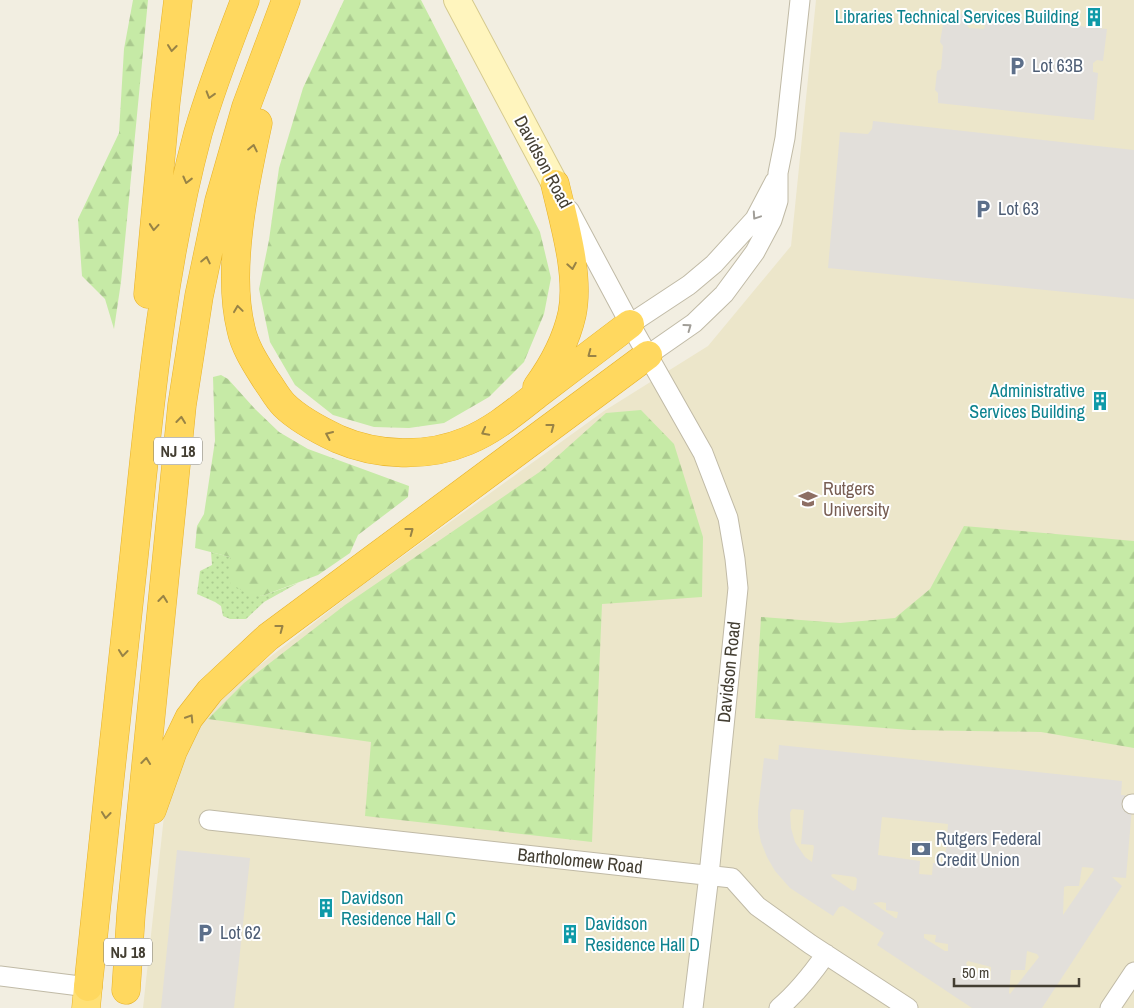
<svg xmlns="http://www.w3.org/2000/svg" width="1134" height="1008" viewBox="0 0 1134 1008" font-family="'Archivo Narrow',sans-serif">
<style>
.education{fill:#ece6ca}
.grass{fill:url(#grass-dots)}
.forest{fill:url(#forest-firs)}
.parking{fill:#e2dfda;fill-rule:evenodd}
.lines{fill:none;stroke-linecap:round;stroke-linejoin:round}
.minor-casing{stroke:#c0baa6;stroke-width:21}
.secondary-casing{stroke:#d5c98d;stroke-width:28}
.trunk-casing{stroke:#e7b127;stroke-width:29}
.motorway-casing{stroke:#e7b127;stroke-width:29}
.minor{stroke:#fff;stroke-width:19}
.secondary{stroke:#fff5be;stroke-width:26}
.trunk{stroke:#ffe076;stroke-width:28}
.motorway{stroke:#ffd85f;stroke-width:28}
.oneway{stroke:#988346}
.oneway2{stroke:#a19e98}
.labels{text-anchor:middle;stroke-width:4;stroke-linejoin:round;paint-order:stroke}
.shield{fill:#fff;stroke:#7b7870;stroke-width:1}
.shield-label{font-size:16px;font-weight:bold;fill:#433e32}
.culture-label{font-size:18px;fill:#0d838f;stroke:#fff;text-anchor:end}
.service-label{font-size:18px;fill:#4e5e75;stroke:#fff;text-anchor:start}
.street-label{font-size:18px;fill:#433e32;stroke:#fff}
.education-label{font-size:18px;fill:#785e54;stroke:#fff;text-anchor:start}
</style>
<defs>
<pattern id="grass-dots" width="8" height="8" patternUnits="userSpaceOnUse" patternTransform="scale(1.25)"><rect width="8" height="8" fill="#c6eaa6"/><path d="M2 2h.1M6 6h.1" fill="none" stroke="#abca8f" stroke-width="1.8" stroke-linecap="round"/></pattern>
<pattern id="forest-firs" width="22" height="20" patternUnits="userSpaceOnUse" patternTransform="scale(1.25)"><rect width="22" height="20" fill="#c6eaa6"/><path d="M5 1l3.5 6h-7zM16 11l3.5 6h-7z" fill="#abca8f"/></pattern>
</defs>
<rect width="100%" height="100%" fill="#f2eee1"/>
<path class="education" d="M816,0H1134V1008H143L164,816L184,753L212,707L243,678L360,587L604,411L708,346L791,246Z"/>
<path class="grass" d="M211,552L230,557L231,583L262,596L298,583L264,602L246,619H230L223,616L221,606L215,602L197,594L200,571L212,565Z"/>
<path class="forest" d="M133,0H148L121,282L114,329L105,299L82,276L78,219L119,133L124,49Z
M344,0H421L540,232L551,278L544,314L524,362L489,397L444,423L409,428L374,427L333,415L295,385L270,342L259,289L269,240L279,168L303,88Z
M221,375L228,379L255,409L279,432L308,449L409,486L408,497L358,535L350,553L318,575L262,596L246,593L230,583V557L195,548L197,526L204,514L215,441L213,377Z
M641,410L674,444L703,537L702,597L602,604L592,842L365,816L371,742L208,719L244,683L345,605L541,471L606,413Z
M964,526L1134,541V748L1041,732L910,730L755,718L761,617L840,623L895,618L930,589Z"/>
<path class="parking" d="M947,12L968,15L967,25L969,28L984,29L987,16L1107,29L1103,61L1097,60L1093,63V72L1098,73L1094,120L938,103V93L935,90L937,71L941,69L943,46L940,42L943,25L946,23Z
M873,121L1134,150V299L828,268L840,132L868,134L872,129Z
M779,745L1122,781L1121,795L1133,796L1126,878L1112,877L1122,886L1042,1008H972L877,945L884,933L843,906L839,907L833,916L790,888L775,871L767,857L761,842L758,827V811L764,758L778,760ZM792,809L804,810L801,844L813,845L814,847L812,862L805,857L795,842L791,828L790,813ZM882,817L948,824L945,862L943,864L933,863L932,875L919,874L920,861L878,855ZM1082,867L1093,868L1094,870L1063,915L1064,887L1067,886H1079ZM833,874L855,877L857,879L856,889L853,891L832,877L831,875ZM881,902L886,903V910L898,912L897,918H895L873,903ZM924,934L936,935L935,942L948,944V951H945L924,938ZM1027,951L1037,954L1039,957L1010,994L1009,993L1011,970H1025ZM968,961L991,967V979L988,980L967,966L966,963Z
M177,850L250,858L234,1008H161Z"/>
<g class="lines">
<g class="minor-casing">
<path id="minor" d="M569,210L630,324L703,453L728,518L735,559L738,588L709,875L693,1008
M630,324L689,285L714,264L755,219L775,181
M648,355L694,323L724,294L755,252L772,220L778,201V173L785,138L800,0
M1132,804H1134
M209,820L732,878L757,906L810,944L908,1008
M0,976L88,987
M779,1008C798,992 812,974 826,954
M1110,1008L1134,972"/>
</g>
<g class="secondary-casing">
<path id="secondary" d="M457,0L555,184"/>
</g>
<g class="trunk-casing">
<path id="trunk" d="M86,1008L88,987"/>
</g>
<g class="motorway-casing">
<path id="motorway" d="M258,123C245,183 226,269 241,329C245,348 256,364 266,380C272,388 277,398 284,405C297,418 321,431 338,439C377,456 427,458 467,441C494,430 516,411 539,393C569,370 600,347 630,324
M148,294L166,101L178,0
M537,387C553,365 566,341 572,314C580,275 564,223 555,184
M152,810L173,751L189,718L210,691L268,637L648,355
M88,987C103,843 118,700 134,556C149,414 161,271 198,133C211,88 228,44 245,0
M126,990L131,914L182,405L199,296L219,201L246,107L286,0"/>
</g>
<use href="#minor" class="minor"/>
<use href="#secondary" class="secondary"/>
<use href="#trunk" class="trunk"/>
<use href="#motorway" class="motorway"/>
</g>
<defs><path id="oneway-chevron" d="M-2-3.5L2.5 0L-2 3.5" fill="none" stroke-width="1.6" stroke-linecap="round" stroke-linejoin="round" transform="scale(1.25)"/></defs>
<g class="oneway">
<use href="#oneway-chevron" transform="translate(172 48) rotate(97)"/>
<use href="#oneway-chevron" transform="translate(210 95) rotate(107)"/>
<use href="#oneway-chevron" transform="translate(253 148) rotate(-78)"/>
<use href="#oneway-chevron" transform="translate(187 180) rotate(104)"/>
<use href="#oneway-chevron" transform="translate(154 227) rotate(95)"/>
<use href="#oneway-chevron" transform="translate(206 260) rotate(-78)"/>
<use href="#oneway-chevron" transform="translate(572 266) rotate(80)"/>
<use href="#oneway-chevron" transform="translate(238 309) rotate(-98)"/>
<use href="#oneway-chevron" transform="translate(591 354) rotate(143)"/>
<use href="#oneway-chevron" transform="translate(181 420) rotate(-84)"/>
<use href="#oneway-chevron" transform="translate(551 427) rotate(-37)"/>
<use href="#oneway-chevron" transform="translate(485 432) rotate(152)"/>
<use href="#oneway-chevron" transform="translate(329 435) rotate(-156)"/>
<use href="#oneway-chevron" transform="translate(410 531) rotate(-37)"/>
<use href="#oneway-chevron" transform="translate(163 599) rotate(-84)"/>
<use href="#oneway-chevron" transform="translate(280 628) rotate(-37)"/>
<use href="#oneway-chevron" transform="translate(123 653) rotate(96)"/>
<use href="#oneway-chevron" transform="translate(190 718) rotate(-58)"/>
<use href="#oneway-chevron" transform="translate(146 761) rotate(-84)"/>
<use href="#oneway-chevron" transform="translate(106 815) rotate(96)"/>
</g>
<g class="oneway2">
<use href="#oneway-chevron" transform="translate(756 216) rotate(124)"/>
<use href="#oneway-chevron" transform="translate(688 327) rotate(-36)"/>
</g>
<defs>
<g id="building-bare" transform="scale(1.5)"><path d="M-4-6H4V6H1V3H-1V6H-4ZM-2.5-4.3h1.7v1.8h-1.7ZM.8-4.3h1.7v1.8H.8ZM-2.5-1h1.7V.8h-1.7ZM.8-1h1.7V.8H.8Z" fill="#0f9aa8" stroke="#fff" stroke-width="2.5" paint-order="stroke"/></g>
<g id="parking-bare" transform="scale(1.5)"><path d="M-3.5-5.5H1a3.5 3.5 0 0 1 0 7H-1V5.5H-3.5ZM-1-3.4V-.6H.8a1.4 1.4 0 0 0 0-2.8Z" fill="#5c6f8a" stroke="#fff" stroke-width="2.5" paint-order="stroke"/></g>
<g id="university-bare" transform="scale(1.5)"><path d="M0-5L7-2L0 1L-7-2ZM-4 1L0 2.5L4 1V4Q0 6-4 4Z" fill="#8d6e63" stroke="#fff" stroke-width="2.5" paint-order="stroke"/></g>
<g id="bank-bare" transform="scale(1.5)"><path d="M-6-4H6V4H-6ZM0-2.3a2.3 2.3 0 1 0 0 4.6a2.3 2.3 0 1 0 0-4.6Z" fill="#5c6f8a" stroke="#fff" stroke-width="2.5" paint-order="stroke"/></g>
</defs>
<g fill-rule="evenodd">
<use href="#building-bare" x="1094" y="17"/>
<use href="#parking-bare" x="1017" y="66"/>
<use href="#parking-bare" x="983" y="209"/>
<use href="#building-bare" x="1100" y="401"/>
<use href="#university-bare" x="808" y="499"/>
<use href="#bank-bare" x="921" y="849"/>
<use href="#building-bare" x="326" y="908"/>
<use href="#parking-bare" x="205" y="933"/>
<use href="#building-bare" x="570" y="934"/>
</g>
<g class="labels">
<g class="shield">
<rect x="154" y="437.5" width="48" height="27" rx="4"/>
<rect x="104" y="938.5" width="48" height="27" rx="4"/>
</g>
<g class="shield-label">
<text x="178" y="457">NJ 18</text>
<text x="128" y="958">NJ 18</text>
</g>
<g class="culture-label">
<text x="1079" y="23">Libraries Technical Services Building</text>
<text x="1085" y="397">Administrative<tspan x="1085" dy="21">Services Building</tspan></text>
<text x="341" y="904" text-anchor="start">Davidson<tspan x="341" dy="21">Residence Hall C</tspan></text>
<text x="585" y="930" text-anchor="start">Davidson<tspan x="585" dy="21">Residence Hall D</tspan></text>
</g>
<g class="service-label">
<text x="1032" y="72">Lot 63B</text>
<text x="998" y="215">Lot 63</text>
<text x="936" y="845">Rutgers Federal<tspan x="936" dy="21">Credit Union</tspan></text>
<text x="220" y="939">Lot 62</text>
</g>
<g class="street-label">
<text transform="translate(543 162) rotate(62)" y="6">Davidson Road</text>
<text transform="translate(729 672) rotate(-84)" y="6">Davidson Road</text>
<text transform="translate(580 861) rotate(6)" y="6">Bartholomew Road</text>
</g>
<g class="education-label">
<text x="823" y="495">Rutgers<tspan x="823" dy="21">University</tspan></text>
</g>
</g>
<path d="M954 978v8h125v-8" fill="none" stroke="#433e32" stroke-width="2.5"/>
<text x="962" y="978" font-size="15" fill="#433e32" stroke="#ffffff" stroke-width="4" paint-order="stroke">50 m</text>
</svg>
